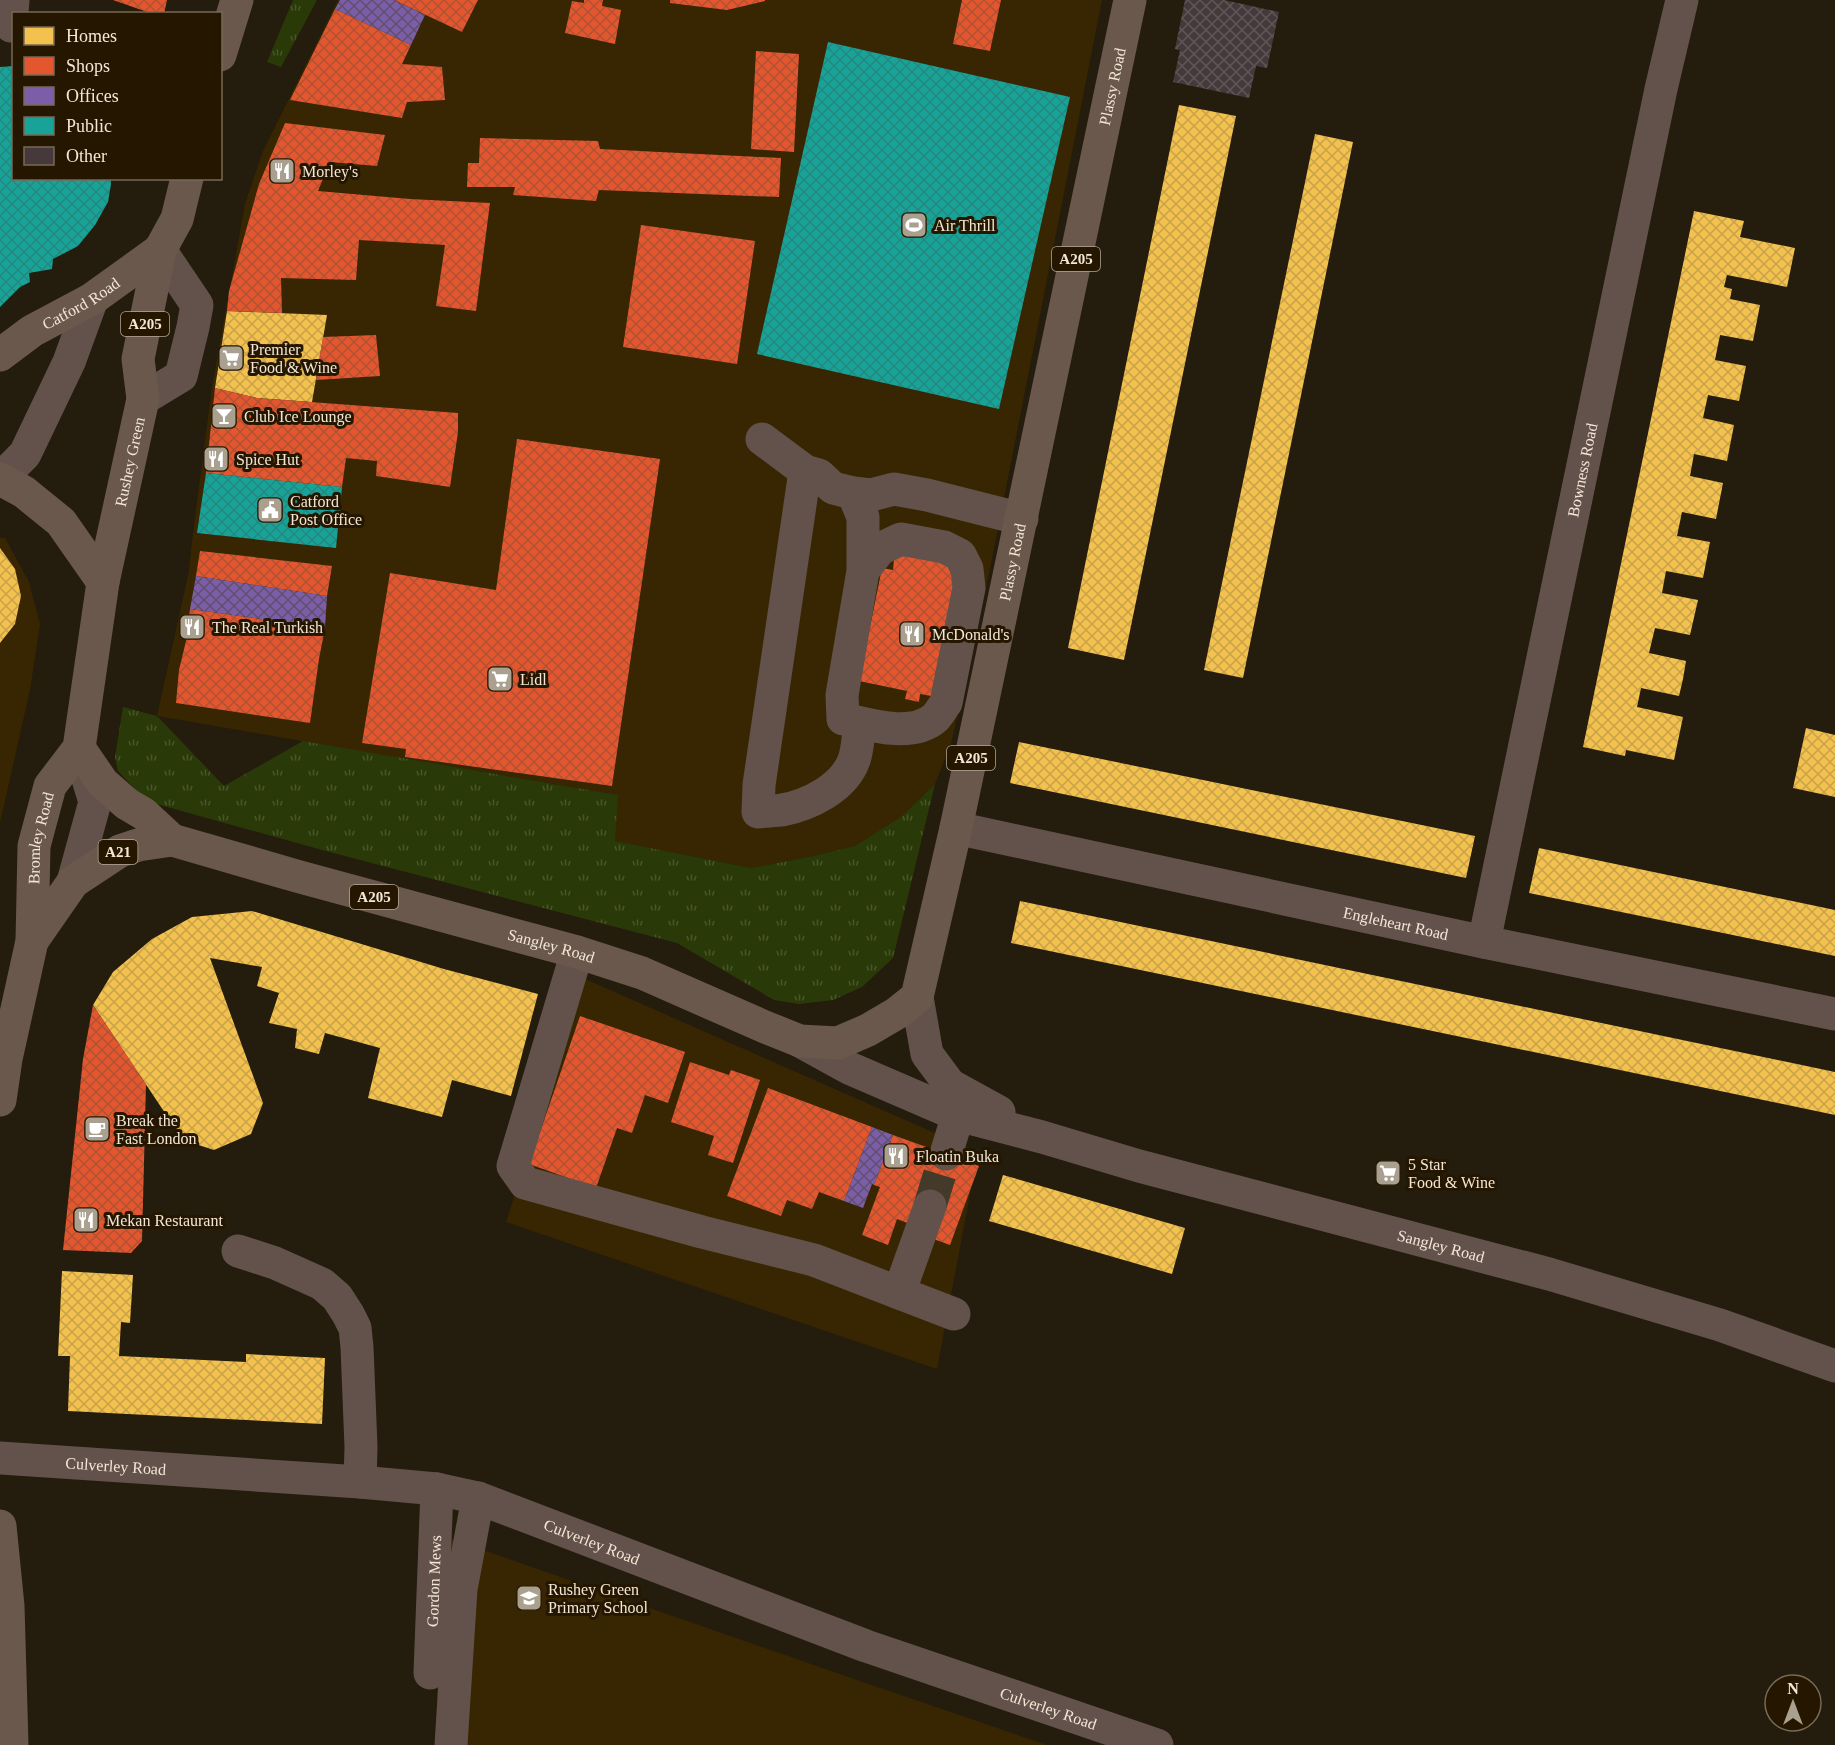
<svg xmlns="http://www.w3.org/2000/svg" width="1835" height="1745" viewBox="0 0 1835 1745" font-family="'Times New Roman',serif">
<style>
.built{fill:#382602}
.grass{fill:url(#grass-tufts)}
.homes{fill:url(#homes-cross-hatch)}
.shops{fill:url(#shops-cross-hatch)}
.offices{fill:url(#offices-cross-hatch)}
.public{fill:url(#public-cross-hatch)}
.building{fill:url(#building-cross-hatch)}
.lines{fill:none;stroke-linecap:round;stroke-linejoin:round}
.minor-tunnel{stroke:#433a2a;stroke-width:33;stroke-dasharray:33 16;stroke-linecap:butt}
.minor{stroke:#63524b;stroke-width:33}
.highway{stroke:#6a584d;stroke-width:33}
.labels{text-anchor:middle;stroke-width:6;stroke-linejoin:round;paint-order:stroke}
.shield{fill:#251600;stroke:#b4a896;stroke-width:1.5}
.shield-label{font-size:15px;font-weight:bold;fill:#f2e7d7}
.street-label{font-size:16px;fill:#f2e7d7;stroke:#251600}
.poi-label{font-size:16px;fill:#f2e7d7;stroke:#251600;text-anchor:start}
</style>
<defs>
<pattern id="grass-tufts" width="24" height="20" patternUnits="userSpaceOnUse" patternTransform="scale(1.5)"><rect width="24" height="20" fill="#2a3908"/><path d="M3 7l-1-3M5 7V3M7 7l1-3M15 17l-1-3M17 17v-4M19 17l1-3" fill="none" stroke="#49562b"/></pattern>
<pattern id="homes-cross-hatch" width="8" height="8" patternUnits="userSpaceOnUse" patternTransform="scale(1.5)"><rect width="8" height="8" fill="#f2c14e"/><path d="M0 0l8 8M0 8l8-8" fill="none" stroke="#c8a24a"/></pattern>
<pattern id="shops-cross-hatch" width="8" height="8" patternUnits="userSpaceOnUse" patternTransform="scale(1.5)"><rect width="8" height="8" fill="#e4572e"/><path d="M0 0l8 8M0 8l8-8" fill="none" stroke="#ae5134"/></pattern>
<pattern id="offices-cross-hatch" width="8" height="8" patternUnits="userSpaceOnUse" patternTransform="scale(1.5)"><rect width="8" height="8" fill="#7b5ea7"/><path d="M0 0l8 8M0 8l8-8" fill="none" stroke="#60506e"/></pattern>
<pattern id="public-cross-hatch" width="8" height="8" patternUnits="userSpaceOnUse" patternTransform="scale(1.5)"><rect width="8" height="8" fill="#17a398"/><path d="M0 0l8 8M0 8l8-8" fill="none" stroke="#26877e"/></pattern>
<pattern id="building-cross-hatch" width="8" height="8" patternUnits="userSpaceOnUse" patternTransform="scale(1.5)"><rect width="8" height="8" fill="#45393c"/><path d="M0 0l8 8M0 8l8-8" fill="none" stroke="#605657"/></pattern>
</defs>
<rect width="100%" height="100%" fill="#241c0c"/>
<path class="built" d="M338,0H1102L990,569L951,744L935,784L902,816L855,846L814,856L751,868L614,841L617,795L157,716L189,571L193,533L212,387L245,204L263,151Z
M0,538H5L29,582L40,624L30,690L0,823Z
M585,979L978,1152L937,1369L506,1222Z
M440,1535L857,1680L1047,1745H436Z"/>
<path class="grass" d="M293,0H317L281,67L267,62Z
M123,707L157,716L224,786L303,741L618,795L615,841L751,868L814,856L855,846L902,816L935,784L893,958L862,987L833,1000L799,1004L774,1000L677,943L322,850L146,801L118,771L115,757Z"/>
<path class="homes" d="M1179,105L1236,116L1124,660L1068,648Z
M1315,134L1353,142L1243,678L1204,670Z
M1694,211L1744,221L1740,237L1795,248L1787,287L1727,275L1724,287L1732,289L1730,299L1760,305L1753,341L1720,335L1715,360L1746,366L1739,401L1708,395L1703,418L1734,425L1727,461L1694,454L1690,476L1723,483L1716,519L1682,512L1677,536L1710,542L1703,578L1666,571L1662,593L1698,600L1690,635L1655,628L1649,653L1686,661L1683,679L1679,696L1641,688L1637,707L1683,717L1674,760L1626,750L1625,756L1583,747Z
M227,311L327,315L312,402L257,398L215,388Z
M0,548L15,569L21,596L15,624L0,643Z
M1806,728L1835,735V797L1793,788Z
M1019,742L1475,836L1466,878L1010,783Z
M1539,848L1835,910V956L1529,893Z
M1020,901L1835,1072V1115L1011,943Z
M252,911L444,969L538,994L511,1096L452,1080L442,1117L368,1098L380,1048L325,1033L319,1054L295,1048L297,1029L269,1023L279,993L257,986L262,967L210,958L263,1103L251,1134L214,1150L183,1140L93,1005L113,972L152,939L192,917Z
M1003,1175L1185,1228L1172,1274L989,1221Z
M62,1271L133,1275L130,1323L121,1322L119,1356L246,1362V1354L325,1358L322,1424L68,1411L70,1356H58Z"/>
<path class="shops" d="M113,0H167L164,14H153Z
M394,0H478L462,32Z
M584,0H603L602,6L621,10L615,44L565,33L572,1L584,3Z
M670,0H765V1L727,10L670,3Z
M962,0H1001L990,51L953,44Z
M335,9L411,45L402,64L442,67L445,100L407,102L402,118L290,100Z
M756,51L799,54L794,152L751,149Z
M285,123L385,135L377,166L330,162L318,191L410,199L490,203L476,311L436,306L445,245L359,240L356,280L281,278L282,313L227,311L229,291L259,184Z
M480,138L598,141L600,149L781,158L779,197L599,190L596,201L513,195L515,187H467L468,163H479Z
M641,225L755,241L737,364L623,347Z
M376,335L380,376L316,380L323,337Z
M215,388L257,398L458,413V432L450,487L376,476L377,461L346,458L342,487L206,473Z
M517,439L660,459L612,786L405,757L406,749L362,743L390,573L496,590Z
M200,551L332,566L327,596L196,576Z
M908,551L959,569L943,698L920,694L919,702L905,699L907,691L859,681L882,568L893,570L894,560Z
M190,609L325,628L319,659L310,723L176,703L179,670L186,641Z
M93,1005L146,1084L142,1241L131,1253L63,1250L83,1059Z
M580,1016L685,1052L668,1103L645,1095L632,1133L617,1128L596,1188L529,1164Z
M690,1062L729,1075L731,1070L760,1080L733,1163L708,1155L714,1136L671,1122Z
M768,1088L872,1127L844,1201L819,1192L812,1209L787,1200L781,1216L727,1196Z
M893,1135L979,1166L950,1245L928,1237L910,1224L897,1219L888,1245L862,1235L880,1187L874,1185Z"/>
<path class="offices" d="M340,0H394L425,15L411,45L335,9Z
M196,576L327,596L325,628L190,609Z
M872,1127L893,1135L874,1185L872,1184L863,1208L844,1201Z"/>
<path class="public" d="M828,42L1070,97L999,409L757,354Z
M14,66V178H111V184L108,202L95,225L78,246L53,259L52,269L29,273L30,282L20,287L0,307V67Z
M206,473L342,487L336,548L197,533Z"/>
<path class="building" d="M1185,0H1224L1279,12L1267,68L1256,66L1249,98L1173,82L1180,50L1175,49Z"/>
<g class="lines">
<path class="minor-tunnel" d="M930,1206L946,1154"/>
<g class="minor">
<path d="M11,26L13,0"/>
<path d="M143,399L181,376L193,327L197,305L160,250"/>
<path d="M762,439L805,471L819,475L833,488L853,493L871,495L894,489L927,495L1022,519"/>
<path d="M805,471L759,785L758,812C766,811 774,811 782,810C809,805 844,788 854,760C858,749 858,735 860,723"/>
<path d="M0,479L25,454L69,362L92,299"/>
<path d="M853,493L863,517V571L842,695L843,719C870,725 912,738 935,718C939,714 942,708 946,703L969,588L967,569L960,555L944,547L901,539L880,549L863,571"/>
<path id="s1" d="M956,828L1484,942L1835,1014"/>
<path d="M73,882L95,802L80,753"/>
<path id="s2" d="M1484,942L1661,89L1682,0"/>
<path d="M577,952L513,1166L525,1183L702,1232L814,1260L954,1314"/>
<path d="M917,997L927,1054L950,1085L999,1112"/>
<path id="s3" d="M800,1041L849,1068L958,1115L1042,1137L1139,1166L1549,1274L1720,1325L1835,1366"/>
<path d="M946,1154L958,1115"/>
<path d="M238,1251L275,1263L322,1284L337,1297L348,1314L355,1328L357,1347L361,1447L360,1482"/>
<path d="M899,1293L930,1206"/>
<path id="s4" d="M0,1458L360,1482L437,1489L478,1498L866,1646L1157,1745"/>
<path id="s5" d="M430,1673L437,1489"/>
<path d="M451,1745L461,1589L478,1498"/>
</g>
<g class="highway">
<path d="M220,55L237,0"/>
<path id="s6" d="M0,355L32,331L92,299L160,250"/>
<path d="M0,479L24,492L61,522L103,582"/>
<path id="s7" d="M79,748L103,783L127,804L144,814L172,840L300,877L577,952L642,973L765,1027L800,1041L838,1043L868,1030L897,1013L917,997L956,828L1130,0"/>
<path d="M32,941L73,882L120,851L138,845L172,840"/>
<path id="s8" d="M0,1100L6,1059L32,941L34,846L50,786L79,748L103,582L143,399L138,359L142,339L160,250L177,219L187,178"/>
<path d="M0,1526L8,1606L12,1745"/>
</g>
</g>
<defs>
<g id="restaurant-square" transform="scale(1.35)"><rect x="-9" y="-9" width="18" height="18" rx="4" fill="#aaa090" stroke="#251600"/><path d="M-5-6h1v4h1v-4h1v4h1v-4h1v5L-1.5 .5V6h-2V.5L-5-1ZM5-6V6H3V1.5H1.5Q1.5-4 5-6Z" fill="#fff"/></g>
<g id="stadium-square" transform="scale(1.35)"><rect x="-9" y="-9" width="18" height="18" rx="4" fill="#aaa090" stroke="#251600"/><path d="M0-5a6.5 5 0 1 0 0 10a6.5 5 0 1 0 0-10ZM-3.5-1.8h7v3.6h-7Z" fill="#fff"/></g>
<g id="supermarket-square" transform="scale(1.35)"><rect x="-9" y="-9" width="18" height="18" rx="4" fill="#aaa090" stroke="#251600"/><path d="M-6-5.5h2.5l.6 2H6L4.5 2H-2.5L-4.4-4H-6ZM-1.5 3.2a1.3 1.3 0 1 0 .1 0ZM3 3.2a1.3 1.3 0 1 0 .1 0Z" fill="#fff"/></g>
<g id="bar-square" transform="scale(1.35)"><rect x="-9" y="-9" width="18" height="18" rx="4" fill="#aaa090" stroke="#251600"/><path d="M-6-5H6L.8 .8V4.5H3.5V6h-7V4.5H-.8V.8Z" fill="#fff"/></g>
<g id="civic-square" transform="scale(1.35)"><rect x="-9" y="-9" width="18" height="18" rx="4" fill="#aaa090" stroke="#251600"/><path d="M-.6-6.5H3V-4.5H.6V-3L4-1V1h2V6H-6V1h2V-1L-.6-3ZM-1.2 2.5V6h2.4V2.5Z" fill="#fff"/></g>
<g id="cafe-square" transform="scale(1.35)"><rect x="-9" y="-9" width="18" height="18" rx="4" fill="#aaa090" stroke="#251600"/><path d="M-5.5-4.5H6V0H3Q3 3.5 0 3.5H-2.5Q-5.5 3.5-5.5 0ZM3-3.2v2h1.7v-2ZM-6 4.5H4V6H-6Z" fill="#fff"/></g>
<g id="school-square" transform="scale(1.35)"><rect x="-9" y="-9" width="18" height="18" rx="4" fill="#aaa090" stroke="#251600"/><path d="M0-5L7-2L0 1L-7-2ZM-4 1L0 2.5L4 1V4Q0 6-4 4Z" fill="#fff"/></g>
</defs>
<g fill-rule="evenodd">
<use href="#restaurant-square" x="282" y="171"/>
<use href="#stadium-square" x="914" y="225"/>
<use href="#supermarket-square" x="231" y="358"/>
<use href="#bar-square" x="224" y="416"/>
<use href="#restaurant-square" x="216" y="459"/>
<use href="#civic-square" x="270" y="510"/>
<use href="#restaurant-square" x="192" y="627"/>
<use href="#restaurant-square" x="912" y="634"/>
<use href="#supermarket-square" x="500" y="679"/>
<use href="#cafe-square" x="97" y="1129"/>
<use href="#restaurant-square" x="896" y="1156"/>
<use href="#supermarket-square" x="1388" y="1173"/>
<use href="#restaurant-square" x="86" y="1220"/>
<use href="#school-square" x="529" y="1598"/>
</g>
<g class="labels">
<g class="shield">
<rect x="1052" y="247" width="48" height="24" rx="4.5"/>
<rect x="121" y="312" width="48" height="24" rx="4.5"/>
<rect x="947" y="746" width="48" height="24" rx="4.5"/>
<rect x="98.5" y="840" width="39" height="24" rx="4.5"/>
<rect x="350" y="885" width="48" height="24" rx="4.5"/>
</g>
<g class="shield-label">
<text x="1076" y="264">A205</text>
<text x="145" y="329">A205</text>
<text x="971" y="763">A205</text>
<text x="118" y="857">A21</text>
<text x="374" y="902">A205</text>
</g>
<g class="street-label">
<text dy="6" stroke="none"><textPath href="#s7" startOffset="1854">Plassy Road</textPath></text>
<text dy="6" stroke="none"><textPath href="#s6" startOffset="96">Catford Road</textPath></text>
<text dy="6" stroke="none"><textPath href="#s8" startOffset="658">Rushey Green</textPath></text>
<text dy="6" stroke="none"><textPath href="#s2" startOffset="482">Bowness Road</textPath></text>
<text dy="6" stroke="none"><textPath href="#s7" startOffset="1368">Plassy Road</textPath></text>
<text dy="6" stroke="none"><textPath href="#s8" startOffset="266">Bromley Road</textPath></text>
<text dy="6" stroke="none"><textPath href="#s1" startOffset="450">Engleheart Road</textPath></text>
<text dy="6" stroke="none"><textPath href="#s7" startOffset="526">Sangley Road</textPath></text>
<text dy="6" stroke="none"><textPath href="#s3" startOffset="675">Sangley Road</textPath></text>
<text dy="6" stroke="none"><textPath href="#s4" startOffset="116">Culverley Road</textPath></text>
<text dy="6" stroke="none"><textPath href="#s4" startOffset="602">Culverley Road</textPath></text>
<text dy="6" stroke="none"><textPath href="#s5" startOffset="92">Gordon Mews</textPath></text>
<text dy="6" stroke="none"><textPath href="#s4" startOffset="1088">Culverley Road</textPath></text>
</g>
<g class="poi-label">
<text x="302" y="177">Morley's</text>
<text x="934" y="231">Air Thrill</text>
<text x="250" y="355">Premier<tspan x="250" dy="18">Food &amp; Wine</tspan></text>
<text x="244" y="422">Club Ice Lounge</text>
<text x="236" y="465">Spice Hut</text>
<text x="290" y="507">Catford<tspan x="290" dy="18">Post Office</tspan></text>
<text x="212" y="633">The Real Turkish</text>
<text x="932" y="640">McDonald's</text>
<text x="520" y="685">Lidl</text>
<text x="116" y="1126">Break the<tspan x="116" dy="18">Fast London</tspan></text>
<text x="916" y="1162">Floatin Buka</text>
<text x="1408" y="1170">5 Star<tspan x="1408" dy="18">Food &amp; Wine</tspan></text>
<text x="106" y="1226">Mekan Restaurant</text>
<text x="548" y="1595">Rushey Green<tspan x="548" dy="18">Primary School</tspan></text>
</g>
</g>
<rect x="12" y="12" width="210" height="168" fill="#251600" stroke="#776a56" stroke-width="1.5"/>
<rect x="24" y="27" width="30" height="18" fill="#f2c14e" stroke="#776a56" stroke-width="1.5"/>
<text x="66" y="42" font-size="18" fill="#f2e7d7">Homes</text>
<rect x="24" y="57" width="30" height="18" fill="#e4572e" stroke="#776a56" stroke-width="1.5"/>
<text x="66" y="72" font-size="18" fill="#f2e7d7">Shops</text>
<rect x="24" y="87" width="30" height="18" fill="#7b5ea7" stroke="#776a56" stroke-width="1.5"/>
<text x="66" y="102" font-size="18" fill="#f2e7d7">Offices</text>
<rect x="24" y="117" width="30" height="18" fill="#17a398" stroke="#776a56" stroke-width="1.5"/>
<text x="66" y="132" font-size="18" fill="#f2e7d7">Public</text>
<rect x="24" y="147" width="30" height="18" fill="#45393c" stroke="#776a56" stroke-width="1.5"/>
<text x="66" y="162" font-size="18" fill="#f2e7d7">Other</text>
<g transform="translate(1793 1703)"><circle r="28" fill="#251600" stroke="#776a56" stroke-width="1.5"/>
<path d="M0-4.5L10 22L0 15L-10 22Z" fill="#aaa090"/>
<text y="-9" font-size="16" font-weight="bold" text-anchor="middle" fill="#f2e7d7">N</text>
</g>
</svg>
